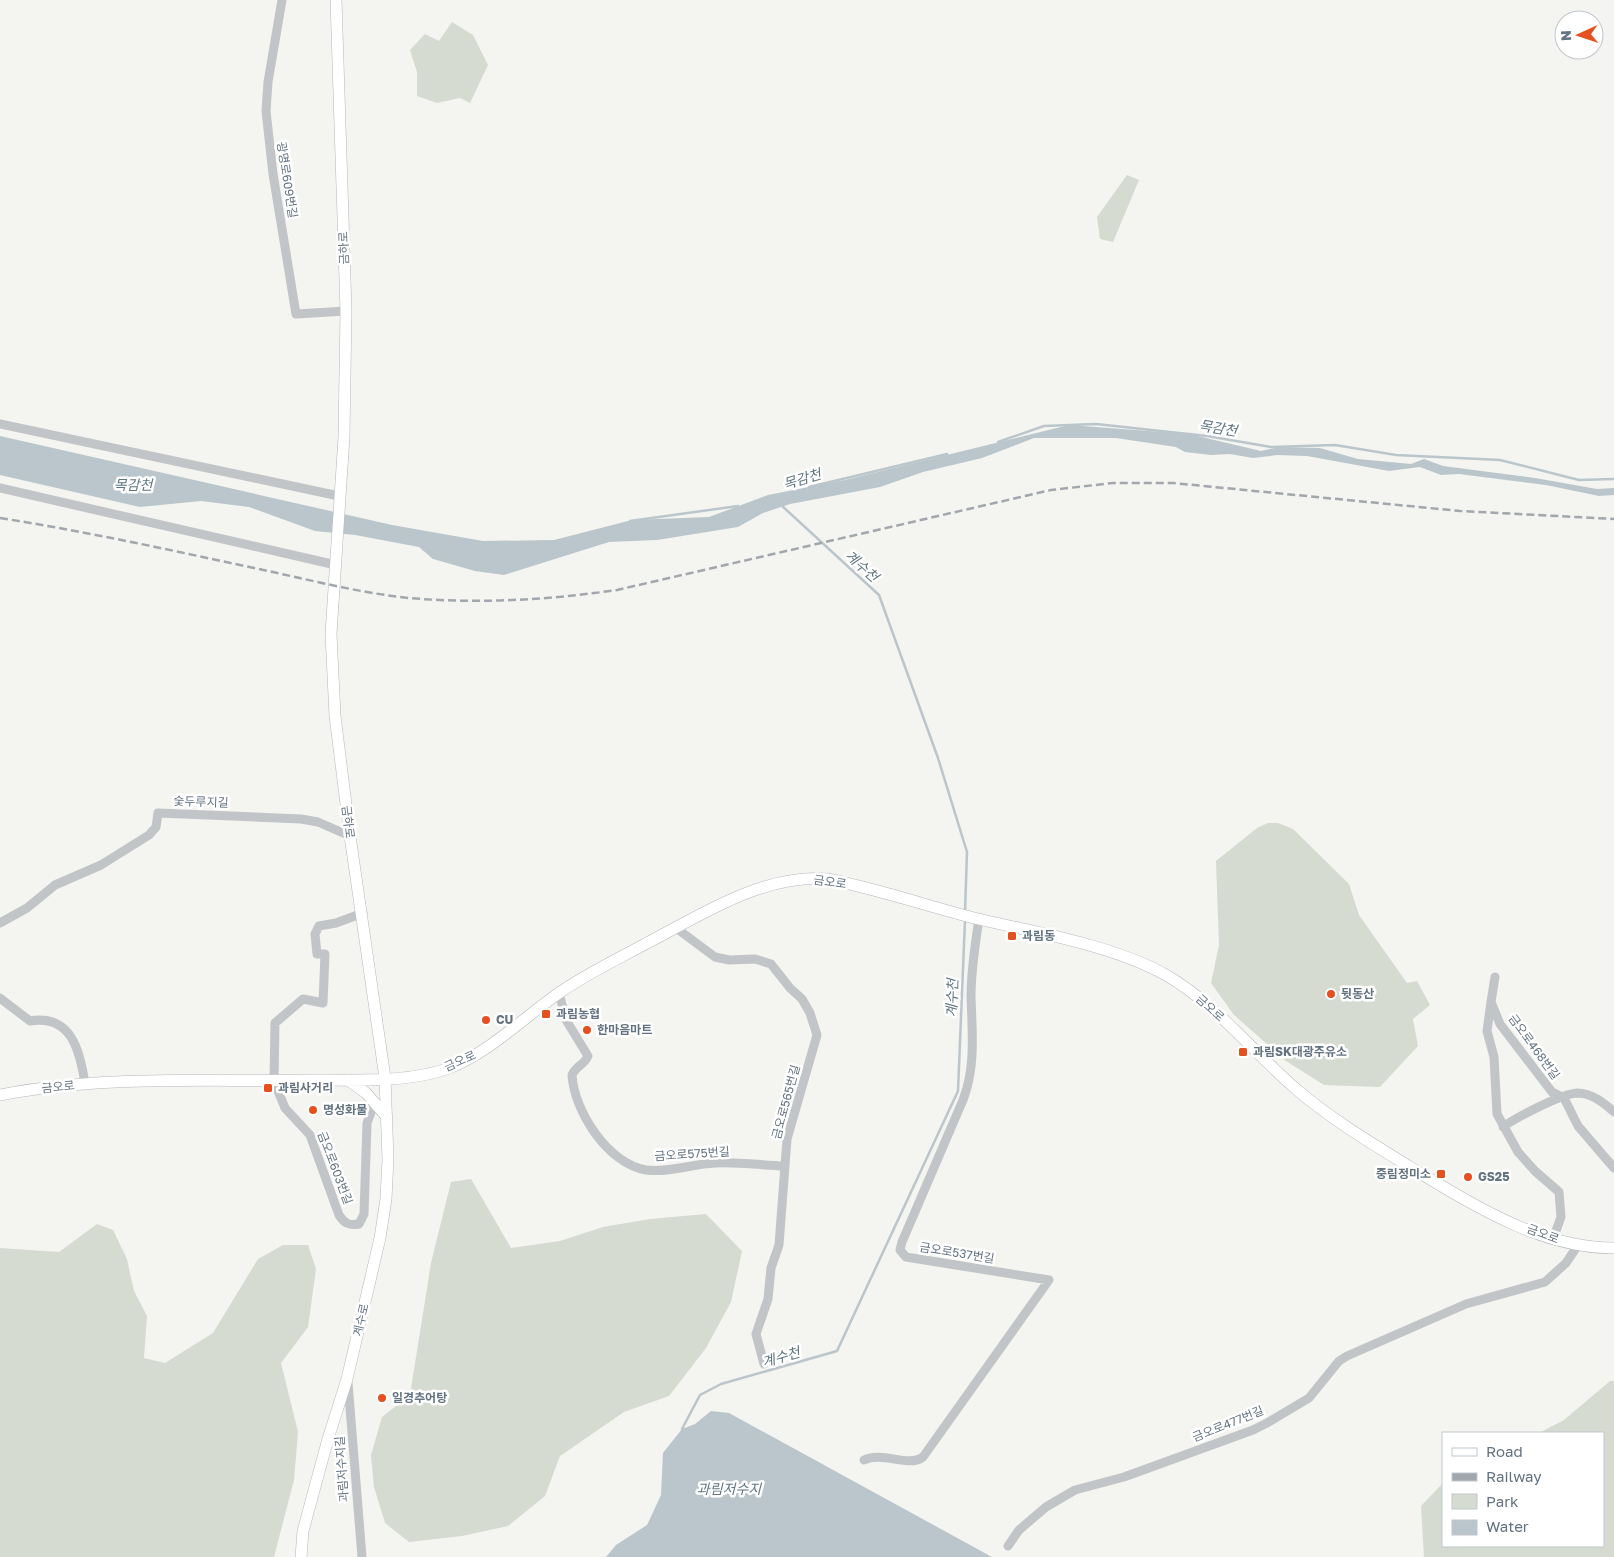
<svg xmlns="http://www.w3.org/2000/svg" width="1614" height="1557" viewBox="0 0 1614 1557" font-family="'Golos Text','Noto Sans KR',sans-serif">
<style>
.green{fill:#d5dbd1}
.water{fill:#bac6cb}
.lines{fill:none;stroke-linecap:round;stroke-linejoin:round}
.stream{stroke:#bac6cb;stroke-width:2.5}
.secondary-casing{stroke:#b4b8bc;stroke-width:12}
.minor{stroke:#c1c5c8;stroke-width:9}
.secondary{stroke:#fff;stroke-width:11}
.rail{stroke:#a2a7ad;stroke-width:2.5;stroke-dasharray:8 4;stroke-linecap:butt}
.poi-dot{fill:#e45020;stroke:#fff;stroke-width:2}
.labels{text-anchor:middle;stroke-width:5;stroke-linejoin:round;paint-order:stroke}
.street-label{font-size:12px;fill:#637381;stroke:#fff}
.poi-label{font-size:12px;font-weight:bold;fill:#637381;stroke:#fff;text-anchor:start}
.water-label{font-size:14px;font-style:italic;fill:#5e767f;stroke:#fff}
</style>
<rect width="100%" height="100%" fill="#f4f4f0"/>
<path class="green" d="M452,22L473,35L488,65L470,103L460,98L437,103L417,96V72L410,50L425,34L439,41Z
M1127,175L1139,180L1113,242L1100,239L1097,217Z
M1268,823H1278L1293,829L1349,884L1359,915L1407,983L1417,981L1430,1005L1413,1019L1418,1046L1380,1087L1324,1085L1286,1061L1234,1015L1211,983L1219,945L1216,861L1257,828Z
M471,1179L511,1248L560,1241L603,1227L650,1219L706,1214L742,1251L731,1302L706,1348L669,1396L624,1412L560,1456L545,1496L508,1526L462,1536L409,1542L385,1523L374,1487L371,1455L382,1417L410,1395L431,1263L451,1182Z
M97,1224L113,1230L127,1259L134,1291L147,1316L144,1358L165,1363L213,1333L258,1259L283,1245H308L316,1269L308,1327L281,1363L298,1432L294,1480L274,1557H0V1248L59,1252Z
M1610,1381H1614V1557H1424L1421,1506L1443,1483V1546H1603V1433H1539L1564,1420Z"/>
<path class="water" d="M1069,425L1189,434L1261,451L1279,447L1320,448L1358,459L1411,464L1424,459L1443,466L1535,478L1597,489L1614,488V495L1599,496L1546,485L1459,474L1441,475L1420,467L1389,471L1307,456L1277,455L1253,458L1230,454L1211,455L1185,452L1176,447L1116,438H1034L982,458L923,472L880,487L790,504L763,513L738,527L657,540L609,542L504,575L475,571L433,559L419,547L355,535L315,531L249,507L201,501L140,507L0,475V436L392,525L483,541L554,540L632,520L709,517L768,495L845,480Z
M711,1411L729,1413L992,1557H606L616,1545L647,1525L661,1495L663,1453L682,1429L695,1424Z"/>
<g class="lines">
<path class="stream" d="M998,442L1044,426L1096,424L1207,436L1271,447L1335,445L1396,455L1500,460L1579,480L1614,479
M809,487L947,454
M781,505L879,595L938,758L967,852L965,912
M630,521L738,506
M682,1429L700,1395L721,1384L837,1351L958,1091L965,920"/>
<g class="secondary-casing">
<path id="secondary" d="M348,1080L366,1093L387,1117
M0,1095C101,1075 207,1082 309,1080C352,1080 409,1083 449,1068C490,1052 523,1018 559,993C586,974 618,959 647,943C703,914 762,874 828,879C877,889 925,905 974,918C1033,932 1113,945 1166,975C1216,1004 1252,1051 1296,1089C1331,1119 1371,1143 1410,1167C1472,1204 1539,1248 1614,1248
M301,1557L303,1531L328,1439L347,1379L380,1238L386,1199L388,1159L385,1078L350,836L335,716L331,634L344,437L346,311L336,0"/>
</g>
<path class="minor" d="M282,0L268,82L266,111L273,174L296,314L346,311
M0,424L339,496
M0,488L336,565
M363,913L336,923L319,926L315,934L317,954H325L323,1003L303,999L275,1023L274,1081L285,1108L310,1135L339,1215C344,1223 349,1226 359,1224L364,1214L367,1123L375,1102
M0,923L27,908L55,885L101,865L149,835L156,827L158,813L301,819L318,822L350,836
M676,928L715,957L729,960L755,959L771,964L790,988L802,999L810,1013L817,1035L787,1139L779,1245L771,1268L768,1299L756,1334L764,1364
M1495,977L1491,1002L1500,1024L1552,1092L1564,1098L1578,1126L1614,1168
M559,993L566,1020L588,1056C585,1064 576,1066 572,1075C574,1111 608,1164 646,1170C669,1173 692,1164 715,1163C737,1162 761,1165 784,1166
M0,998L30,1021C71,1014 80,1050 85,1084
M1491,1002L1487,1031L1494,1057L1497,1114L1518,1152L1535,1171L1559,1192L1561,1217L1553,1239
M1503,1127C1517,1117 1561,1094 1577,1093C1592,1093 1604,1103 1614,1112
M348,1383L362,1557
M864,1460C884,1451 908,1468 923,1457L1049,1280L906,1257L900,1250L902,1242L963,1100C976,1067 972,1031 971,996C971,970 975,945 979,919
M1008,1546L1019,1530L1046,1507L1075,1490L1124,1477L1253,1430L1267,1423L1309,1398L1339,1361L1347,1356L1466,1304L1545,1282L1566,1263L1578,1245"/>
<use href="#secondary" class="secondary"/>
<path class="rail" d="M0,518C90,532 179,552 268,571C314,581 361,593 409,598C479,604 547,600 617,590L1051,490L1113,483H1173L1460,511L1614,519"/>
</g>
<g class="poi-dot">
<rect x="1007" y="931" width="10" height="10" rx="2.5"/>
<circle cx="1331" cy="994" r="5"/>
<rect x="541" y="1009" width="10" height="10" rx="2.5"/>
<circle cx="486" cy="1020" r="5"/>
<circle cx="587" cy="1030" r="5"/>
<rect x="1238" y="1047" width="10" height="10" rx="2.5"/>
<rect x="263" y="1083" width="10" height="10" rx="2.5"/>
<circle cx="313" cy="1110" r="5"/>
<rect x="1436" y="1169" width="10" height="10" rx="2.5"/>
<circle cx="1468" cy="1177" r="5"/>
<circle cx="382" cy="1398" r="5"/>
</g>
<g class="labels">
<g class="street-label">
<text transform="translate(287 180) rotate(81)" y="4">광명로609번길</text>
<text transform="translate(344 248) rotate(-92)" y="4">금하로</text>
<text transform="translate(201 802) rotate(2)" y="4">숯두루지길</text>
<text transform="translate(348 822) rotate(83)" y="4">금하로</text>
<text transform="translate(830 882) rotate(8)" y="4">금오로</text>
<text transform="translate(1210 1008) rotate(42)" y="4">금오로</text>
<text transform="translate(1534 1047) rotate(54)" y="4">금오로468번길</text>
<text transform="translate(460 1061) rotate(-24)" y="4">금오로</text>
<text transform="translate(58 1087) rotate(-6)" y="4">금오로</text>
<text transform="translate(786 1102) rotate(-75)" y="4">금오로565번길</text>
<text transform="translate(692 1154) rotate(-4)" y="4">금오로575번길</text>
<text transform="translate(335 1168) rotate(69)" y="4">금오로603번길</text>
<text transform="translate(1543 1234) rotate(20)" y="4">금오로</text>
<text transform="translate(957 1253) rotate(9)" y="4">금오로537번길</text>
<text transform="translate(361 1320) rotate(-77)" y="4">계수로</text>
<text transform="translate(1228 1424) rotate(-22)" y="4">금오로477번길</text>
<text transform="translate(342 1469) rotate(-94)" y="4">과림저수지길</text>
</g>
<g class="poi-label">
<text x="1022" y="940">과림동</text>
<text x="1341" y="998">뒷동산</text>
<text x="556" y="1018">과림농협</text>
<text x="496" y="1024">CU</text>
<text x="597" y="1034">한마음마트</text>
<text x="1253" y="1056">과림SK대광주유소</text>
<text x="278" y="1092">과림사거리</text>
<text x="323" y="1114">명성화물</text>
<text x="1431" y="1178" text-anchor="end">중림정미소</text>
<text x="1478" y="1181">GS25</text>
<text x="392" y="1402">일경추어탕</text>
</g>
<g class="water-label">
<text transform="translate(1218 428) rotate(9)" y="5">목감천</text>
<text transform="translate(802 479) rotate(-17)" y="5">목감천</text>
<text x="133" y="490">목감천</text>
<text transform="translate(862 566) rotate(42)" y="5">계수천</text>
<text transform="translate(952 998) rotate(-88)" y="5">계수천</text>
<text transform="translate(781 1357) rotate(-16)" y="5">계수천</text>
<text x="729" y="1494">과림저수지</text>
</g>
</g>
<rect x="1442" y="1432" width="162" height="115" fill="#ffffff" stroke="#c1c7cd"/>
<rect x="1452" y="1448" width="25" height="8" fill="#ffffff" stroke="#c1c7cd"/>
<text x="1486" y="1457" font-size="15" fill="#637381">Road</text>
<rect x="1452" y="1473" width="25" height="8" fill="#a2a7ad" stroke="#c1c7cd"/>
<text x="1486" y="1482" font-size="15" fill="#637381">Railway</text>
<rect x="1452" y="1494" width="25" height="15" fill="#d5dbd1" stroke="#c1c7cd"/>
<text x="1486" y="1507" font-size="15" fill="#637381">Park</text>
<rect x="1452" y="1520" width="25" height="15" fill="#bac6cb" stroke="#c1c7cd"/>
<text x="1486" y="1532" font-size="15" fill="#637381">Water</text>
<g transform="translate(1579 35) rotate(267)"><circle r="24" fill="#ffffff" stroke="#c1c7cd"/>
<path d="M0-4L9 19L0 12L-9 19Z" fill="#e45020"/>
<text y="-8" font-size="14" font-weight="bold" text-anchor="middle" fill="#637381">N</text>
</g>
</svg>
